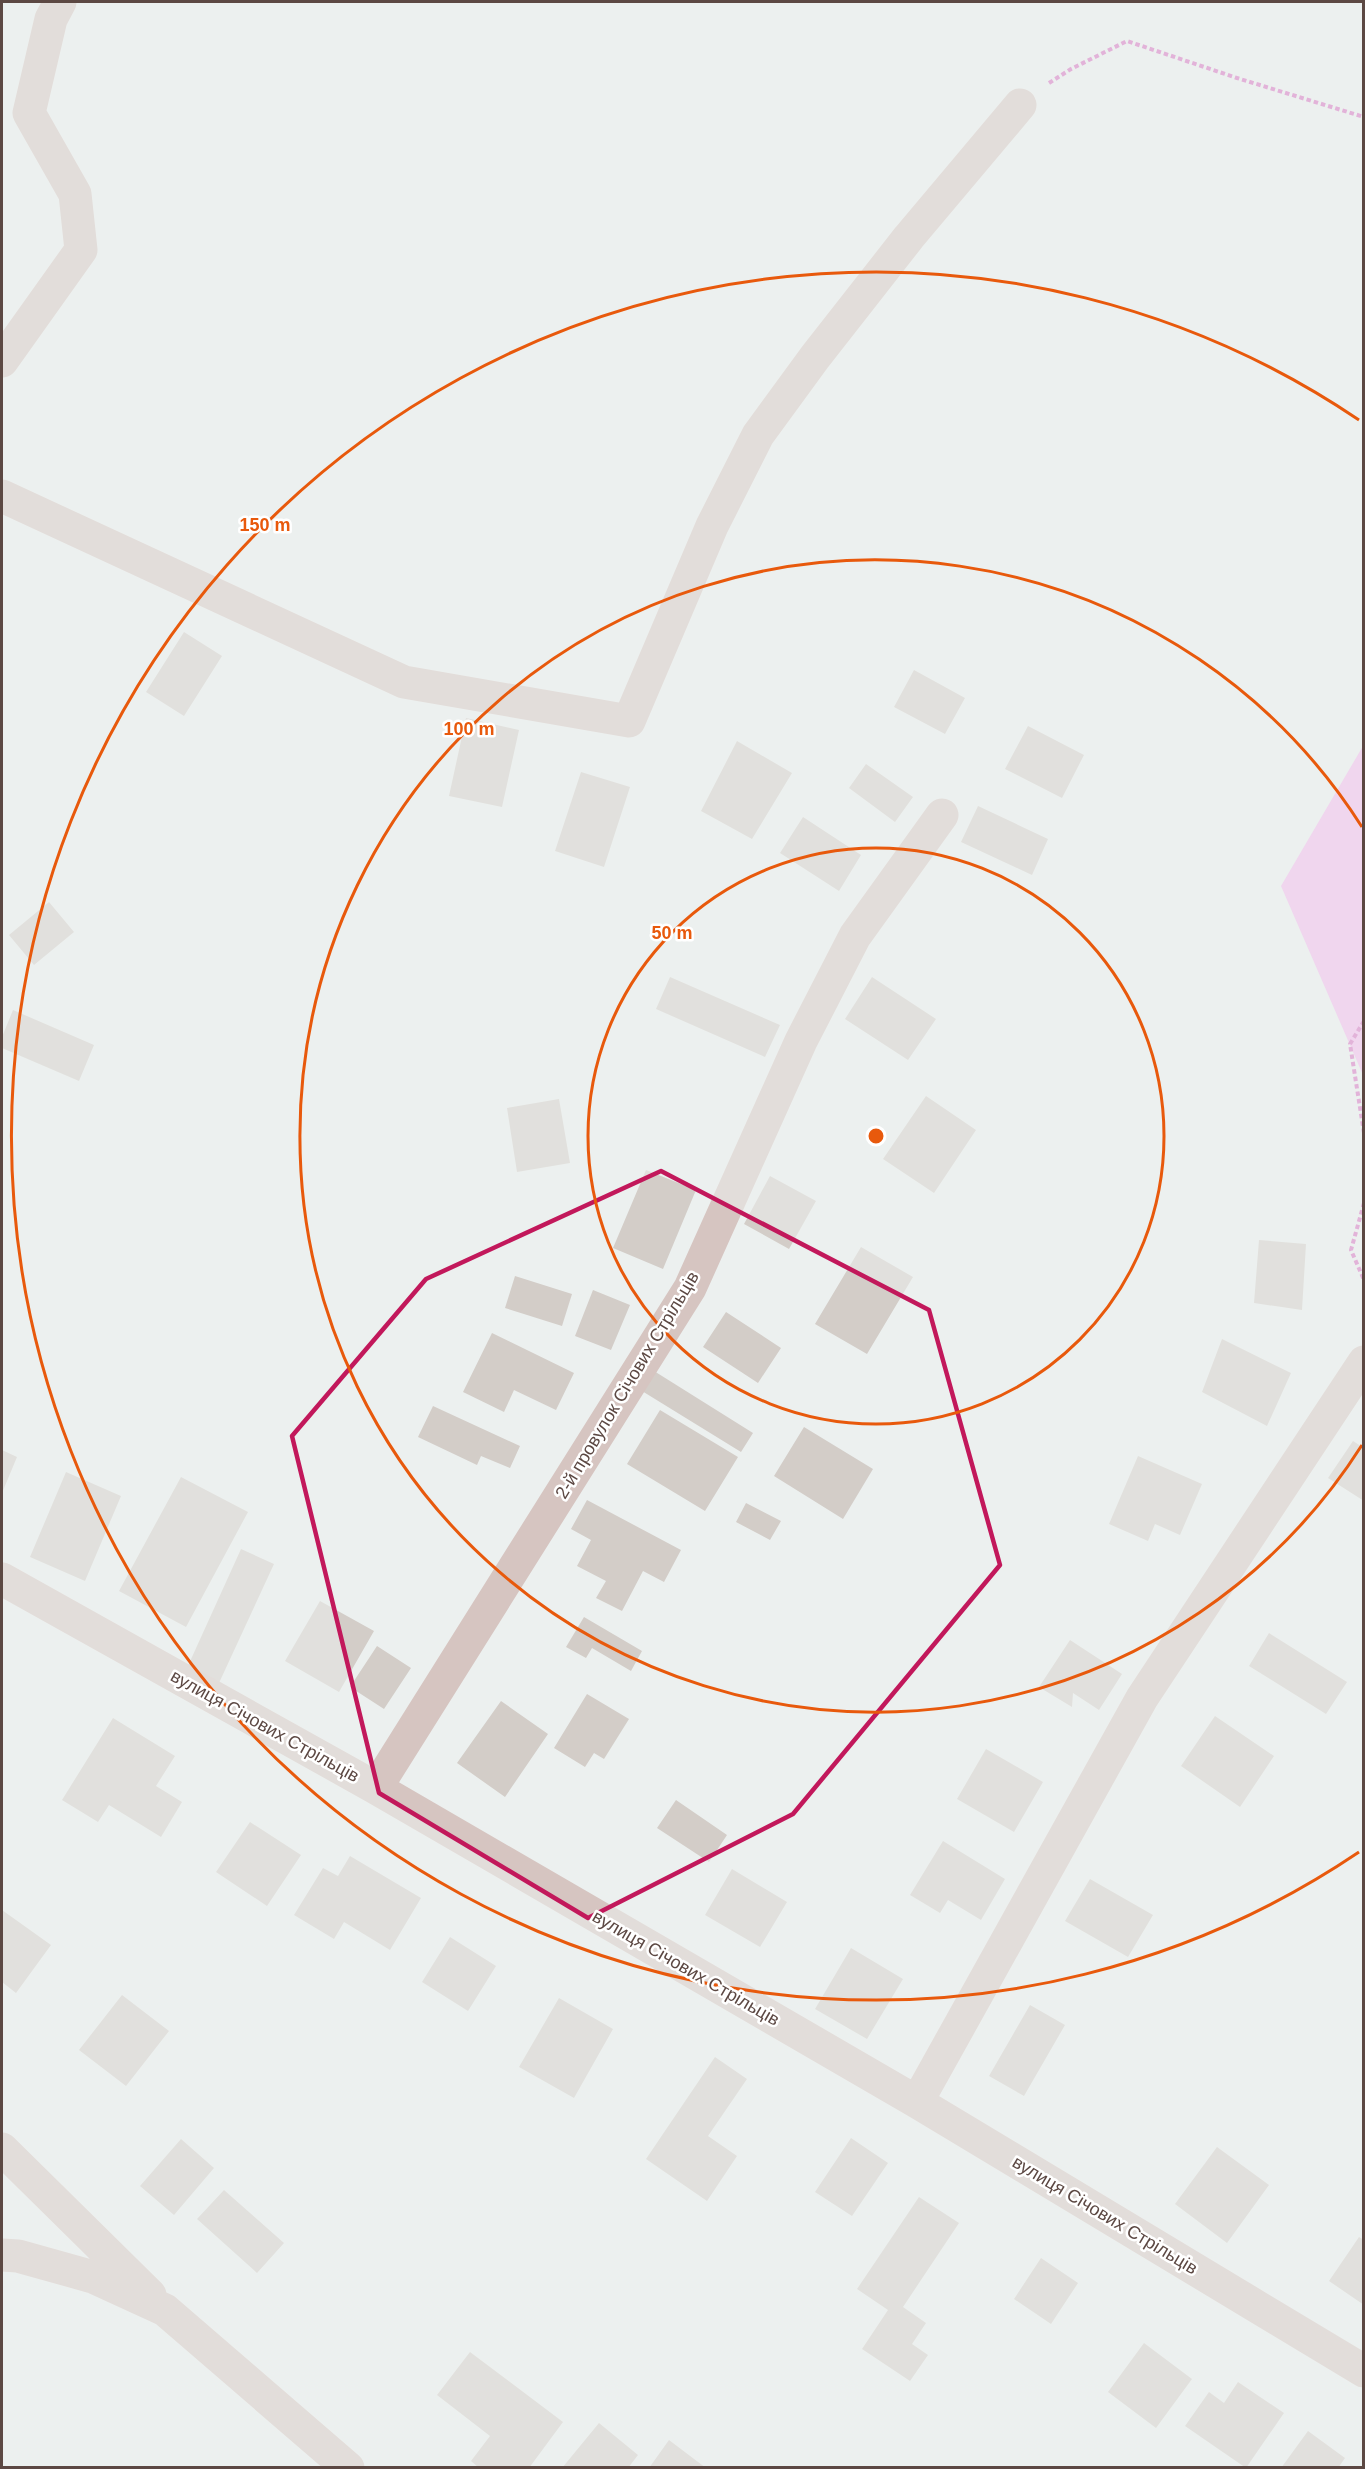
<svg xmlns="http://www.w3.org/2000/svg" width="1365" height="2469" viewBox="0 0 1365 2469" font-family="Helvetica,sans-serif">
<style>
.green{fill:#f3b5ee}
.building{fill:#d3cdc8}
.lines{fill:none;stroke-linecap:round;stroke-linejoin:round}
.path{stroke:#d569be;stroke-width:4;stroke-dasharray:4.5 3;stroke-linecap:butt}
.minor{stroke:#d6c5c1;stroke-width:33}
.marked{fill:none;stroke:#c2185b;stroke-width:4.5;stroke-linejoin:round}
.ring{fill:none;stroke:#e8590c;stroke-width:3}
.labels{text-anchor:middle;stroke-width:5;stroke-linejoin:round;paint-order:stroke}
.street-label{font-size:18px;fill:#5c4843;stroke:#fff}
.centre{fill:#e8590c;stroke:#fff;stroke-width:3}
.ring-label{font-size:18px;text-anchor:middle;font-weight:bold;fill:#e8590c;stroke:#fff;stroke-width:5;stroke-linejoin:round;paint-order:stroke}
</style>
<rect width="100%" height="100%" fill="#ecf0ef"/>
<path class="green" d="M1363,746V1075L1281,886Z"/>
<path class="building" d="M184,632L222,656L184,716L146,692Z
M914,670L965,698L945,734L894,707Z
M466,718L519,730L502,807L449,796Z
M1028,726L1084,755L1062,798L1005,769Z
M737,741L792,773L752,839L701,811Z
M866,764L913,797L895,822L849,788Z
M581,772L630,787L604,867L555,851Z
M978,806L1048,839L1032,875L961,842Z
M803,817L861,855L839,891L780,853Z
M49,902L74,932L34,965L9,935Z
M670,977L780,1025L765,1057L656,1009Z
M872,977L936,1019L908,1060L845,1019Z
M13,1010L94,1045L79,1081L2,1048V1037Z
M926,1096L976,1130L934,1193L883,1159Z
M559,1099L570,1163L517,1172L507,1108Z
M646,1170L696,1190L663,1269L613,1248Z
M770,1176L816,1201L789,1249L744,1224Z
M1259,1240L1306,1244L1302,1310L1254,1303Z
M861,1247L913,1277L867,1354L815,1324Z
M515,1276L572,1294L562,1326L505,1308Z
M593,1290L630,1305L611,1350L575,1336Z
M726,1312L781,1348L758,1383L703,1347Z
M492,1333L574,1373L556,1410L514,1390L504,1412L463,1392Z
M1222,1339L1291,1373L1267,1426L1202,1392Z
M654,1371L753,1433L741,1452L642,1391Z
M433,1406L520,1446L510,1468L481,1456L477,1465L418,1437Z
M660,1410L738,1457L705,1511L627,1464Z
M804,1427L873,1469L843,1519L774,1476Z
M1353,1441L1364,1448V1501L1328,1478Z
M2,1450L17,1457L2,1493Z
M1138,1456L1202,1484L1180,1535L1155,1524L1148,1541L1109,1524Z
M66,1472L121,1496L85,1581L30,1557Z
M181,1477L248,1512L186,1627L119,1591Z
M587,1500L681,1550L664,1582L643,1571L622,1611L596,1598L606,1581L577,1566L591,1540L571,1529Z
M746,1503L781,1521L770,1540L736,1522Z
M241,1549L274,1564L219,1683L187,1668Z
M320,1601L374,1631L339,1692L285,1661Z
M584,1617L642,1651L631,1671L592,1648L586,1658L566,1647Z
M1269,1633L1347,1682L1326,1714L1249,1666Z
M1070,1640L1122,1674L1099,1710L1073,1693L1072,1707L1039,1687Z
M377,1646L411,1668L384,1709L350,1687Z
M587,1694L629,1719L604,1759L594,1753L585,1767L554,1748Z
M501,1701L548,1734L505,1797L457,1763Z
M1215,1716L1274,1756L1240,1807L1181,1766Z
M113,1718L175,1756L156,1786L182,1802L161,1837L109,1805L98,1822L62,1800Z
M986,1749L1043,1782L1014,1832L957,1799Z
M676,1800L727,1835L709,1862L657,1828Z
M250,1822L301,1855L267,1906L216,1872Z
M943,1841L1005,1879L981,1920L948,1900L940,1913L910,1895Z
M350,1856L421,1898L390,1950L344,1922L334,1939L294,1915L323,1868L338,1876Z
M732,1869L787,1902L760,1947L705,1915Z
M1090,1879L1153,1915L1128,1957L1065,1921Z
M2,1910L51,1945L16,1993L2,1982Z
M450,1937L496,1966L468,2011L422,1982Z
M851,1948L903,1979L867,2039L815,2009Z
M122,1995L169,2031L126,2086L79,2050Z
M559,1998L613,2029L574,2098L519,2067Z
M1030,2005L1065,2025L1024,2096L989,2076Z
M715,2057L747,2079L708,2136L737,2156L707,2201L646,2159Z
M851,2138L888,2163L852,2216L815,2192Z
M181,2139L214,2168L174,2215L140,2186Z
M1217,2147L1269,2185L1227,2243L1175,2204Z
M224,2190L284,2243L257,2273L197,2219Z
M919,2197L959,2223L903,2307L926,2323L912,2344L928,2355L910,2381L862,2349L888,2310L857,2289Z
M1359,2237L1364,2240V2305L1329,2281Z
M1041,2258L1078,2283L1051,2324L1014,2299Z
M1144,2343L1192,2379L1156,2428L1108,2392Z
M470,2352L563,2422L529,2468H479L471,2461L490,2436L437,2395Z
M1238,2382L1284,2413L1246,2468L1185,2426L1209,2392L1224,2403Z
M599,2423L638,2455L628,2468H562Z
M1308,2431L1345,2458L1338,2468H1281Z
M669,2440L706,2468H649Z"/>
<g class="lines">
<path class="path" d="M1049,83L1071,69L1127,41L1237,78L1364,117
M1364,1021L1350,1044L1364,1133
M1364,1203L1351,1250L1364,1280"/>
<path class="minor" d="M2,361L81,250L75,194L29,113L51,19L60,2
M2,496L404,682L629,721L712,526L758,435L815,357L909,237L1020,105
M2,1579L376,1788L917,2102L1364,2371
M376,1788L690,1288L801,1041L855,936L942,815
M917,2102L1142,1698L1364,1362
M2,2149L150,2295
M2,2255L18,2256L93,2277L165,2310L348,2468"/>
</g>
<path d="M0 0H1365V2469H0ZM661,1171L929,1310L1000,1565L793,1814L588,1918L379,1793L292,1436L426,1279Z" fill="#ecf0ef" fill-opacity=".55" fill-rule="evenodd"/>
<path class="marked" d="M661,1171L929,1310L1000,1565L793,1814L588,1918L379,1793L292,1436L426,1279Z"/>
<g class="ring">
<circle cx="876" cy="1136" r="288"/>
<path d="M1362 1445A576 576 0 1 1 1362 827"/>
<path d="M1359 1852A864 864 0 1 1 1359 420"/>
</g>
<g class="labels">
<g class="street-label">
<text transform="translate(627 1385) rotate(-59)" y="6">2-й провулок Січових Стрільців</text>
<text transform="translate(265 1726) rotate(29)" y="6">вулиця Січових Стрільців</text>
<text transform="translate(686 1968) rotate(30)" y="6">вулиця Січових Стрільців</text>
<text transform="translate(1105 2215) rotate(31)" y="6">вулиця Січових Стрільців</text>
</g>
</g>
<circle cx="876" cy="1136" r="9" class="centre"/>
<g class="ring-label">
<text x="265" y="531">150 m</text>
<text x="469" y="735">100 m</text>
<text x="672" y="939">50 m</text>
</g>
<rect width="1365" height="2469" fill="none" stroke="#5c4843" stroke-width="6"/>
</svg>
